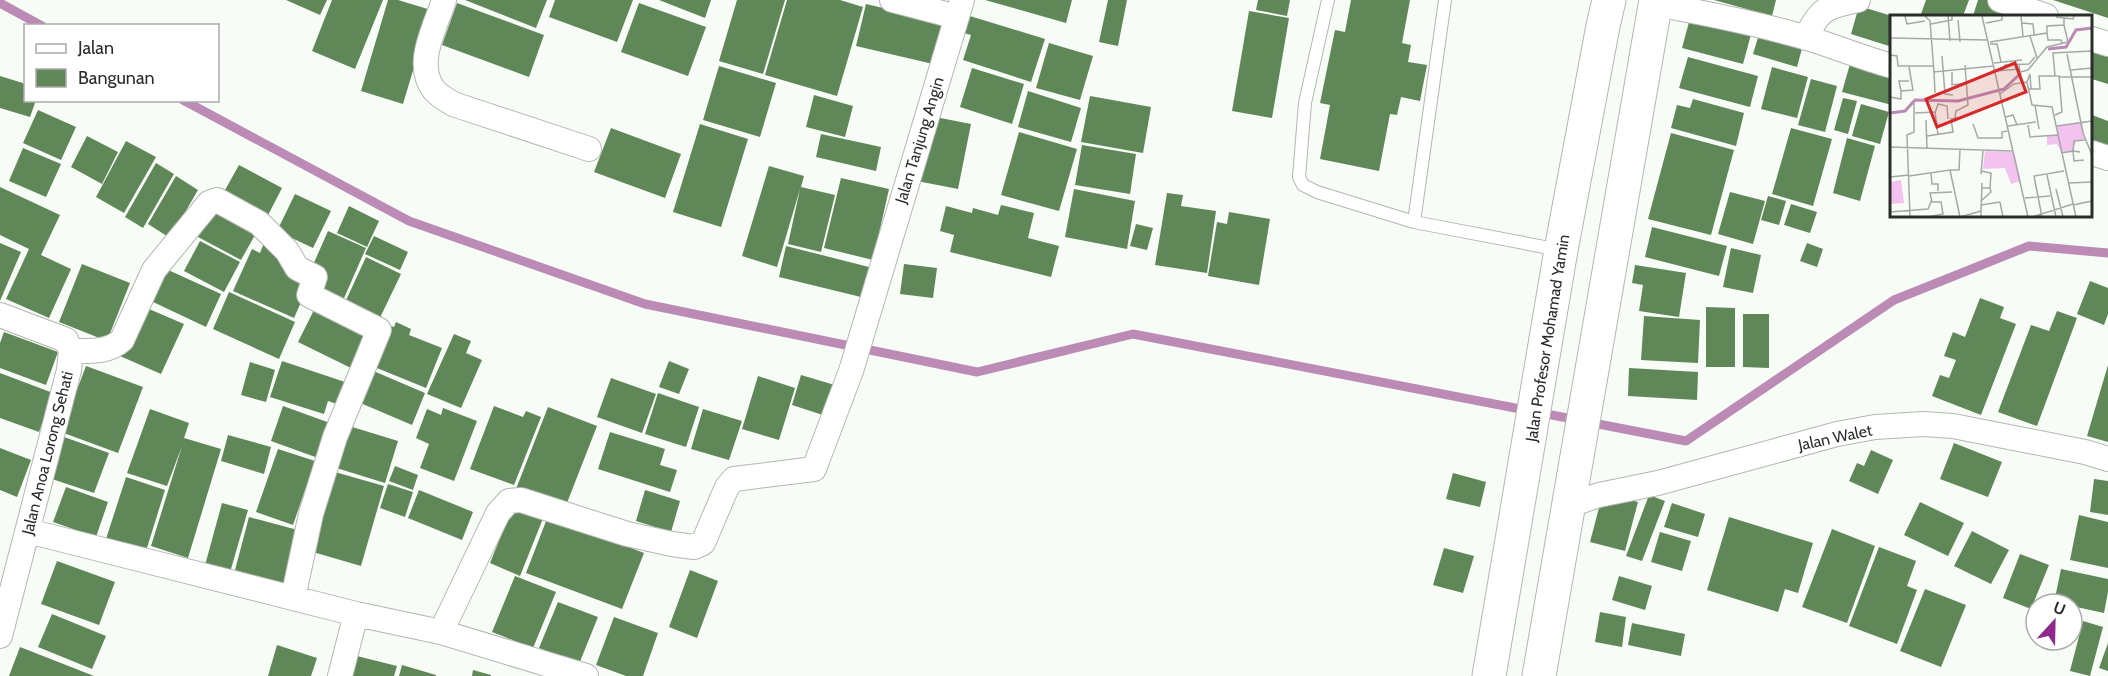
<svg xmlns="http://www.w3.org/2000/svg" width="2108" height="676" viewBox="0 0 2108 676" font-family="Cabin,sans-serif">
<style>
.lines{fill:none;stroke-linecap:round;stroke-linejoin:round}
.stream{stroke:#bb8bb6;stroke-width:9}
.building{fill:#608758}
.service-casing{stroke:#b3b7b2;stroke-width:14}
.minor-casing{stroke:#b3b7b2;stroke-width:26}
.primary-casing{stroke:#b3b7b2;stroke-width:35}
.service{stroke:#fff;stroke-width:12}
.minor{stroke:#fff;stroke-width:24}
.primary{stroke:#fff;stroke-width:33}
.labels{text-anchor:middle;stroke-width:6;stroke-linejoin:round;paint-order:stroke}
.street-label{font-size:16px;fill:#2a2c2a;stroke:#fff}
.inset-river{fill:none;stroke:#bb8bb6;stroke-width:3}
.inset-road{fill:none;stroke:#a5a9a5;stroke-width:1.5}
.view{fill:#d62828;fill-opacity:0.15;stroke:#d62828;stroke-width:3}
.inset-edge{fill:none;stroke:#2a2c2a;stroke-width:3}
</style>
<rect width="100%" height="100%" fill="#f7fcf7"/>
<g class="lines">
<path class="stream" d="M0,3L42,26
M183,100L409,221L645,304L977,372L1133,334L1686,441L1894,300L2029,246L2108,253"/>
</g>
<path class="building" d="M286,0H327L320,15Z
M332,0H383L355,69L312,51Z
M388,0H398L431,10L403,104L361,91Z
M465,0H547L536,28Z
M555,0H633L617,42L549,17Z
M659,0H711L705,18Z
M737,0H785L763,74L719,61Z
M787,0H840L863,7L837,96L765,75Z
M985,0H1072L1066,23Z
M1108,0H1127L1118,46L1099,42Z
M1258,0H1290L1287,16L1256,10Z
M1351,0H1410L1402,43L1411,45L1408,62L1427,65L1420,101L1401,97L1397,115L1390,114L1379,171L1320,159L1330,105L1320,103L1335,30L1345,32Z
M1714,0H1776L1772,16Z
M1926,0H1969L1963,16H1930L1921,14Z
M1978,0H1990L2022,16H1973Z
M2053,0H2108V18Z
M457,3L544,35L529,77L442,45Z
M639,3L706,27L688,76L621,52Z
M866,4L943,22L933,64L856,46Z
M1859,6L1892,16V47L1851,34Z
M1249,11L1289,18L1272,118L1232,111Z
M1692,11L1753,27L1743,64L1682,48Z
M970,16L1045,39L1031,82L963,60L971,35L964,33Z
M1761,28L1804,41L1797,67L1753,54Z
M1049,43L1093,56L1080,100L1036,88Z
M2092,43L2108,49V84L2092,79Z
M1688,57L1758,76L1750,107L1679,88Z
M1852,57L1892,68V105L1842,92Z
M719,66L776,83L760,137L703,120Z
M1772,67L1808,77L1797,118L1761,109Z
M972,68L1024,84L1012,124L960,107Z
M0,76L26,84V100H36L30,117L0,108Z
M1811,79L1837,86L1825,132L1798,125Z
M1028,91L1081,108L1071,142L1018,127Z
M814,95L853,106L845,137L806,127Z
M1090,96L1151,107L1143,153L1081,142Z
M1843,98L1857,101L1848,134L1834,130Z
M1693,99L1744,113L1736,146L1671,128L1677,105L1690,108Z
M1861,104L1889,112L1880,144L1852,136Z
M38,110L76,127L61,160L23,143Z
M2092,115L2108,121V145L2092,140Z
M930,116L971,124L958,189L917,181Z
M700,124L748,139L721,227L673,212Z
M611,128L681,154L665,198L594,172Z
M1791,128L1832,139L1813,206L1772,194Z
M1019,132L1077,149L1059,211L1001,195Z
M1671,133L1734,150L1711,235L1648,219Z
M821,134L881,147L876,171L816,157Z
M87,136L118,152L102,184L71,167Z
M1847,138L1875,146L1860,201L1833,193Z
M126,141L156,157L124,213L96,197Z
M1082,145L1136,154L1130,194L1075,185Z
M23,148L61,164L46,197L9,181Z
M156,163L174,174L143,228L125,217Z
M239,165L282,188L264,223L220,199Z
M769,166L804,176L801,187L835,195L821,252L788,244L800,189L777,267L742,256Z
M176,176L198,190L170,238L148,224Z
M841,178L889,189L873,260L824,248Z
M0,187L60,215L41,255L71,269L49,318L6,299L29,249L0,235Z
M1074,189L1135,201L1127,249L1065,237Z
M1730,192L1765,201L1753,244L1718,234Z
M1167,193L1183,195L1181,206L1216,211L1207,273L1155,265Z
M295,194L331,211L313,248L277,231Z
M1768,196L1786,201L1779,225L1761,220Z
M216,202L260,226L241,260L198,237Z
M1791,204L1817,212L1810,233L1784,225Z
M1001,205L1034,213L1028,238L1059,246L1051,277L950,252L954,235L940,231L946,206L972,213L973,208L998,215Z
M349,206L379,221L367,247L337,233Z
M1229,212L1270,219L1259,285L1208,276L1217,222L1227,224Z
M1136,224L1153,228L1147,250L1130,246Z
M1652,227L1727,246L1719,276L1645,257Z
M328,231L366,248L341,305L312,292L309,274Z
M374,236L408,252L400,270L365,254Z
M200,241L240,262L224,292L184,271Z
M0,243L21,252L0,301Z
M264,243L312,277L294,318L233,291L252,249L260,253Z
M1807,243L1823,249L1817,267L1800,261Z
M786,246L873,268L865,298L779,277Z
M1731,248L1761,255L1753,293L1723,287Z
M366,257L401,274L376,326L342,309Z
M82,264L130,283L107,341L59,322Z
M904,264L937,268L933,298L900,294Z
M1635,265L1686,273L1679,317L1639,311L1643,285L1632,283Z
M166,269L221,294L206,327L151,301Z
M2090,281L2108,288V314L2104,325L2077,314Z
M229,292L295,322L279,359L213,329Z
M1980,298L2004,307L2000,318L2016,324L1981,415L1932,396L1940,375L1949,378L1956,360L1944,356L1953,332L1965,337Z
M318,302L377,331L357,371L298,342Z
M142,306L184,324L161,374L120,356Z
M1706,307L1735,308V367H1706Z
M2057,311L2077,318L2037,426L1998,412L2031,325L2049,331Z
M1743,314H1769V368L1743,367Z
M1644,316L1700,320L1698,363L1641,360Z
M396,322L411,329L409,335L442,348L426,388L372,366L388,325L394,327Z
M4,332L58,352L46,385L0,368V343Z
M454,334L471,341L466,353L482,360L461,408L427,394Z
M282,361L345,382L337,404L328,401L324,414L270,397Z
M669,361L689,369L679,394L659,387Z
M250,362L275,370L266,402L241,395Z
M2108,365V442L2087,436Z
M86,366L143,387L118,453L61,432Z
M364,367L425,393L412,425L351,399Z
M1629,368L1698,372L1697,400L1628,396Z
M0,373L53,393L39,432L0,418Z
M801,375L838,386L829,417L792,405Z
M758,376L795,388L779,440L742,429Z
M611,378L656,394L642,433L597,417Z
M658,393L699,407L686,447L645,434Z
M283,406L330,423L318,458L271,441Z
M494,406L523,417L526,411L541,417L514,485L470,469Z
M548,407L597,426L565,508L516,489Z
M443,408L477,421L454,481L420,468L429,444L416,438L427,409L441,415Z
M150,409L189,423L184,438L221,449L188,558L151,546L182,446L167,486L127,473Z
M703,409L742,421L729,460L691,449Z
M349,426L398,441L385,483L330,466Z
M610,432L665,449L660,465L677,470L670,492L598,469Z
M228,435L271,447L264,474L221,461Z
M64,437L109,453L94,493L49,478Z
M1954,443L2002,462L1988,497L1940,479Z
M0,448L31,460L17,497L0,490Z
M278,449L315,461L293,525L256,512Z
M1871,450L1893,460L1878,494L1849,481L1857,463L1864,466Z
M395,466L418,475L413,490L389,481Z
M328,470L384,486L361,566L306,550Z
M1453,473L1486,482L1480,507L1446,499Z
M126,477L165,490L146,551L106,539Z
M2094,479L2108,481V515L2090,512Z
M388,484L413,492L405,517L380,508Z
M66,487L108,502L96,537L53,522Z
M419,490L473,512L462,540L408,518Z
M645,490L680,501L671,532L636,521Z
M1611,495L1638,502L1625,551L1590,542L1600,504L1608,506Z
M1649,495L1665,501L1642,561L1626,556Z
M1920,502L1964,523L1948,556L1904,535Z
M222,503L248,510L229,576L204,569Z
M1672,503L1705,514L1698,537L1664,527Z
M514,504L544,516L520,576L490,563Z
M2079,515L2108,522V568L2070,560Z
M548,516L644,553L622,609L526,573Z
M249,517L305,532L290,585L235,570Z
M1729,517L1813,543L1798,593L1785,589L1778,612L1707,590Z
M1832,529L1875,546L1847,623L1802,607Z
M1972,531L2009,550L1991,584L1954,566Z
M1660,532L1691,541L1682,571L1651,562Z
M1879,547L1916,561L1907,586L1917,590L1897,644L1849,626Z
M1444,548L1474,556L1463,593L1433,585Z
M2020,554L2049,565L2031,609L2003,598Z
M57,561L115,582L99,625L41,604Z
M2061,569L2108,579V592L2104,613L2072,606V604L2054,603Z
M690,570L718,581L697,638L669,627Z
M515,576L556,592L533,648L492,632Z
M1619,576L1652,586L1645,610L1612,600Z
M1925,589L1966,605L1941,667L1900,651Z
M558,602L598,617L579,664L539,648Z
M1600,612L1626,617L1622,647L1595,642Z
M52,614L106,636L92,669L38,647Z
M614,617L658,633L643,676H626L596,665Z
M2083,621L2103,627L2090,676L2070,671Z
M1632,623L1685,634L1681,656L1628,645Z
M2108,643V671L2099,668Z
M277,645L317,658L311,676H268Z
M20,647L94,676H9Z
M357,656L397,666L394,676H352Z
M402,665L436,675V676H399Z
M473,670L491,675V676H472Z"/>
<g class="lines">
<g class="service-casing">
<path id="service" d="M1328,0L1305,103L1299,177L1303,185L1317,192L1414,222
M1445,0L1414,222L1560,250"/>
</g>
<g class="minor-casing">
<path id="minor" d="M444,0C435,28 414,64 434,90C439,96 447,100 453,104L589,149
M892,0L957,17
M2000,0L2046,16
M1655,4C1705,13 1755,23 1804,37C1834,46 1862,58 1892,66
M1806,38C1820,7 1827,7 1858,0
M2092,39L2108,44
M2092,153L2108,158
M0,315L66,340L71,351L69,370L0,636
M71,351C89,351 108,353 122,340L154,270L209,203L217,200L259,223L287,251L297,268L315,277L309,295L379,330L335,437L311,514L293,598
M1567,506L1599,495L1658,483L1837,434L1875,427L1923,424L1953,426L2085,452L2108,459
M28,531L356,614
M441,632L498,513L509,501L521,500L627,534L672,544L694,547L703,543L727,487L734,479L814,469L851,371L962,0
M340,676L356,614L441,632L586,676"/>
</g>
<g class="primary-casing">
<path id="primary" d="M1489,676L1561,250L1603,26L1609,0
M1539,676L1656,0"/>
</g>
<use href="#service" class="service"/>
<use href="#minor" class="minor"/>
<use href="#primary" class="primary"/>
</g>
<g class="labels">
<g class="street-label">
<text transform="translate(919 140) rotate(-73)" y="6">Jalan Tanjung Angin</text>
<text transform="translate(1547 338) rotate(-81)" y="6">Jalan Profesor Mohamad Yamin</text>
<text transform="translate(1835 437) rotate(-12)" y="6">Jalan Walet</text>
<text transform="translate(47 453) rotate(-76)" y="6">Jalan Anoa Lorong Sehati</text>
</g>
</g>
<g transform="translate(1890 15)">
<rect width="202" height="202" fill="#f7fcf7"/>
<path d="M192,108L195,124L186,126L183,136L171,137L167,129L157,130V121L168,120L167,111ZM95,136L124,137L131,166L121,169L115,153L93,154ZM11,165L14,188L0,189V167Z" fill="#f3c2ee"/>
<path class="inset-river" d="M158,34L176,32L186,15L202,13M0,98L15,96L25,85L68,86L114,74L131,58"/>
<path class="inset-road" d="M15,1L17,9L35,6M35,1L40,6L44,57L103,51M58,1L60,26M92,1L138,202M131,1L133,21M166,2L183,4L184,1M68,5L70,27M96,8L112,5V1M132,8L143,9L144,19M41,9L62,5V1M157,18L158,25H171L172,29M140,21L147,43M0,23L97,25M100,27L157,18V11L174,10V3M100,29H107L111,47M177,39L193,118L202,140M0,40L7,41L8,51H43M52,41L55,79L63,80M104,48L132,45M129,49L130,57L138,55L157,32L178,27L174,10M113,55L115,50L139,49L145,42M181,55L202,53M106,56L130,54M44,57L45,78M62,57V70L76,68M165,61L163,38L202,36M169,62H202M137,67L140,59L141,74M139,74H150L149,61H169L172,97L165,100M11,76L9,66H19M110,79L124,69L137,67L142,90L162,92L186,202M0,82L11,84V76L23,75L19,52M145,90L149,114M25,98L45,97L48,120M45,98L48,89L57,91L58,104M116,102L123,100L127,110M65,103L66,96L78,90L75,50M36,105L37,134M83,109L88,123H112V117L117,116M138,110L140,122L168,120M118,111L146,107M167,111L202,106M37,121L63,117L61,104L74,102M0,132L122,136M190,137L183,136L184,146L194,145M171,138L183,136L184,126L195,125M60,155H69L70,134M91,156L101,158L100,173M41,158L42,169H48V176M91,159L93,136M157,160L166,202M19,161L60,155L70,202M0,162L19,160M178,168L202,167M166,174L173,202M135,183L160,181M91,186L101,177L100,173H92M42,187L40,178L62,177M91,190L110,187L113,202M183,190L202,186M91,196L92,168M0,197L38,194L41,187H51L53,199L38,202M20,202L17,120L24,117V87M70,202L91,196V202M142,202L183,189M152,202L144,161L174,156"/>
<path class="view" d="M125,48L136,77L47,112L36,84Z"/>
<rect width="202" height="202" class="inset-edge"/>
</g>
<rect x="24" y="24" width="195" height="78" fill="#ffffff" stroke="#aaabaa" stroke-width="1.5"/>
<rect x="36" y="44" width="30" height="9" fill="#ffffff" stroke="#aaabaa" stroke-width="1.5"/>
<text x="78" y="54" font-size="18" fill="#2a2c2a">Jalan</text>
<rect x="36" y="69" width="30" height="18" fill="#608758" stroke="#aaabaa" stroke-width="1.5"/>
<text x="78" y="84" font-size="18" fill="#2a2c2a">Bangunan</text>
<g transform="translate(2054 622) rotate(22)"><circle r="28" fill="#ffffff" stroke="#aaabaa" stroke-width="1.5"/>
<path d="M0-4.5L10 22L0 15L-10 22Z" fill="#91298d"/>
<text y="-9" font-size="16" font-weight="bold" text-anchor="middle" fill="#2a2c2a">U</text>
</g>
</svg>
